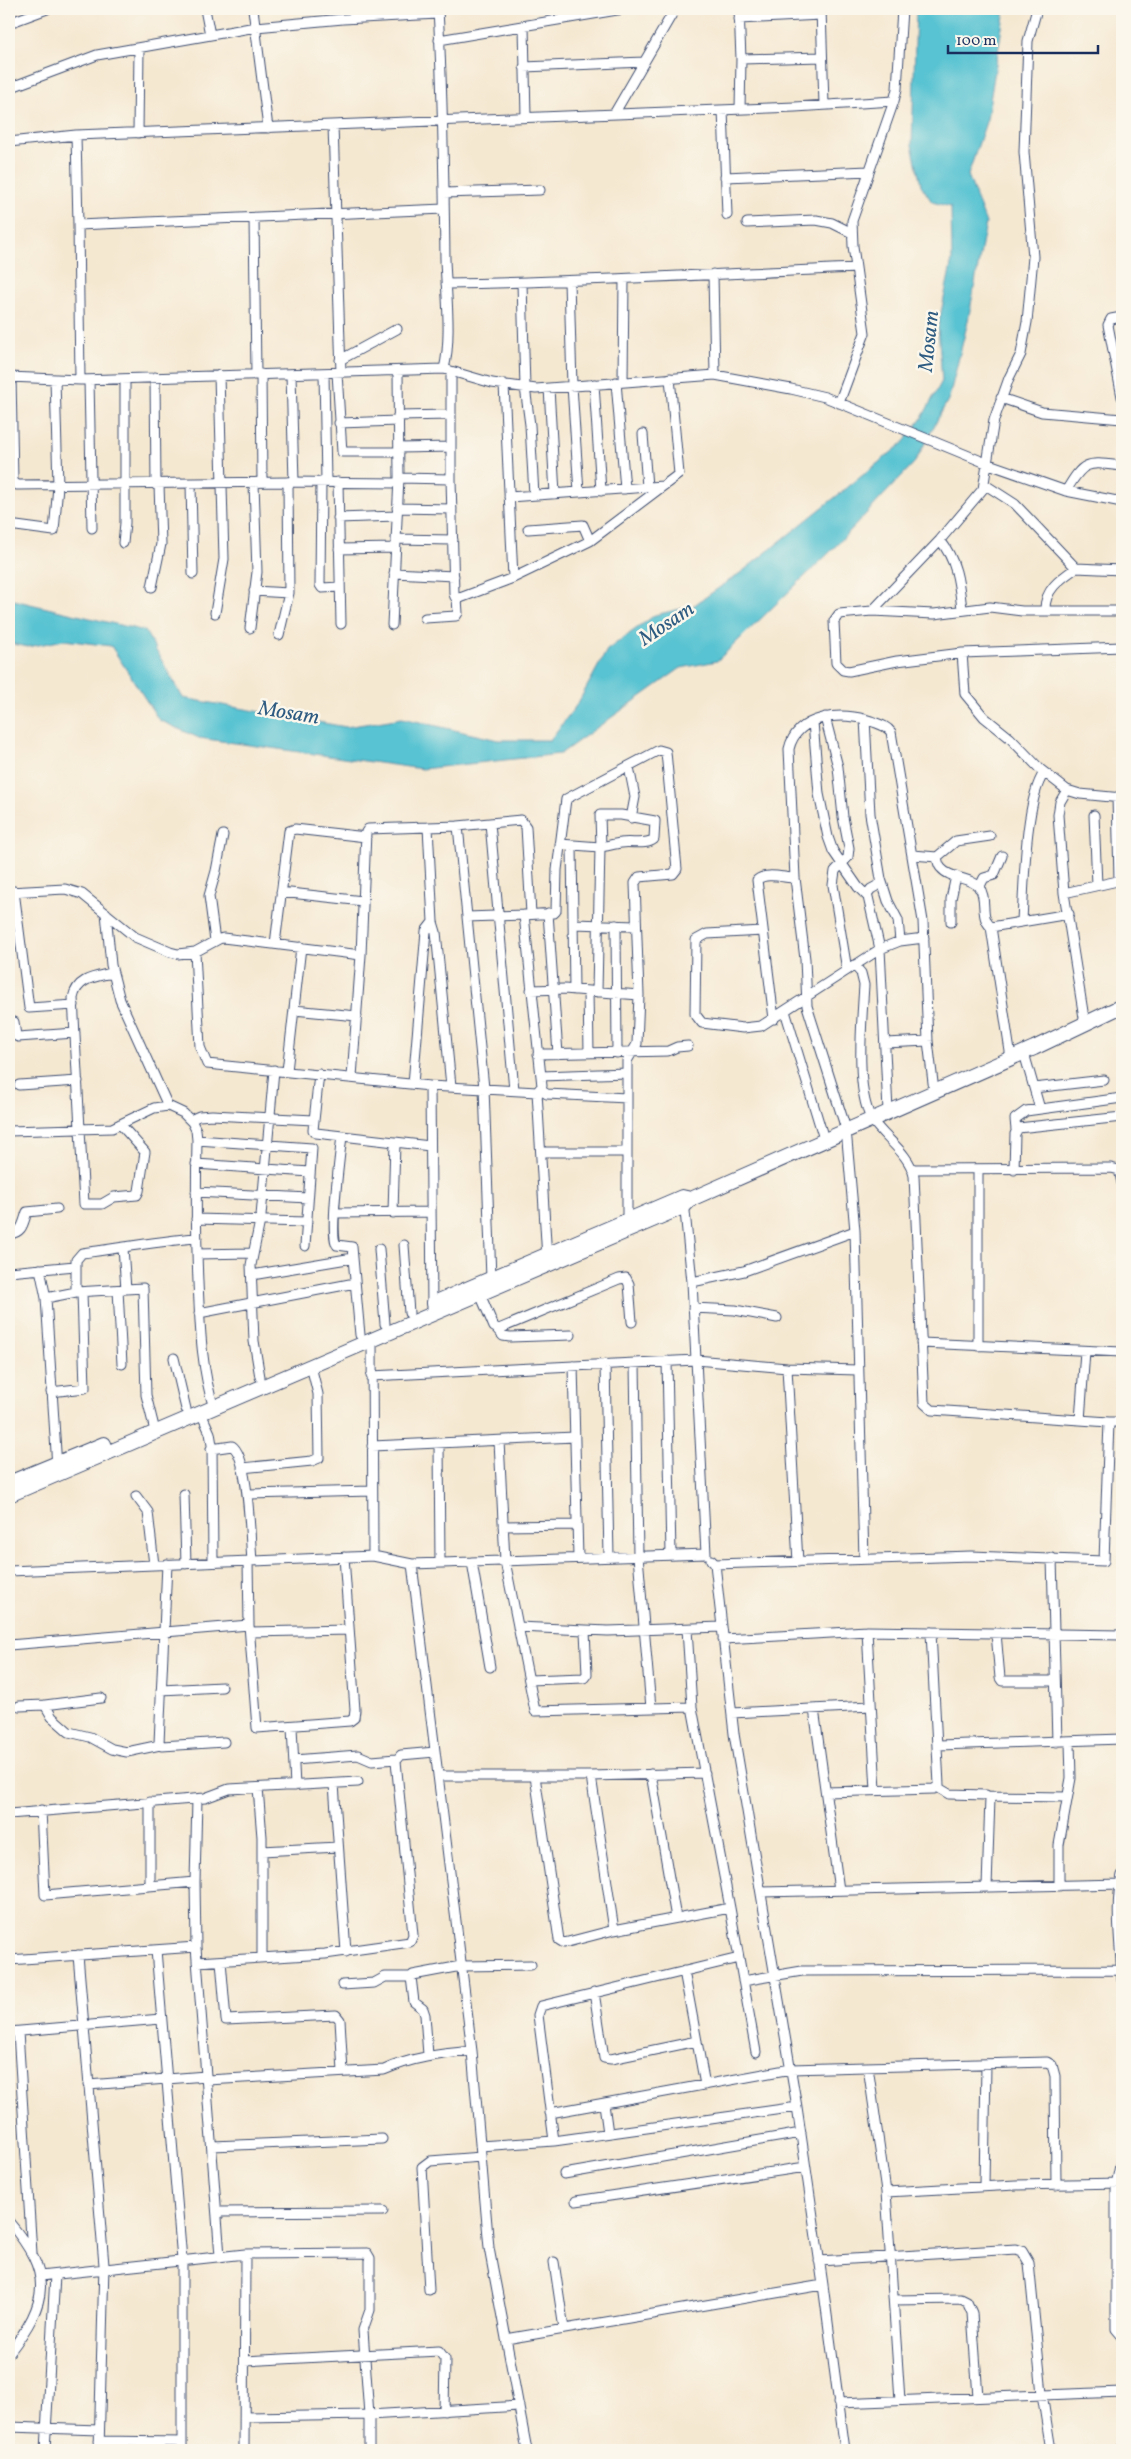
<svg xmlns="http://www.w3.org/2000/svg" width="1131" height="2459" viewBox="0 0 1131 2459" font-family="Vollkorn,serif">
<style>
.water{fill:#58c3d2;stroke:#3a7998}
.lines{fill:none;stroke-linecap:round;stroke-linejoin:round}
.minor-casing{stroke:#3c4b6f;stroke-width:11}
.trunk-casing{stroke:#3c4b6f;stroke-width:16}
.minor{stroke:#fff;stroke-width:9}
.trunk{stroke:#fff;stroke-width:14}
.labels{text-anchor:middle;stroke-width:5;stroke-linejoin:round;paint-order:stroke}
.water-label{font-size:21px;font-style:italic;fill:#2d5b81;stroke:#fbf7ec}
</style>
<rect width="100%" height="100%" fill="#fbf7ec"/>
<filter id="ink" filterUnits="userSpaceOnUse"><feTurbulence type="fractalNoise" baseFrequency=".02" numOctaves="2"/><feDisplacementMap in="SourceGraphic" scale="10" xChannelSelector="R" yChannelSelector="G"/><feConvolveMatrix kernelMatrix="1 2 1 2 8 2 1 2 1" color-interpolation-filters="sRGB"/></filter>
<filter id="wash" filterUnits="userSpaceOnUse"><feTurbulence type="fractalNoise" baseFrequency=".0096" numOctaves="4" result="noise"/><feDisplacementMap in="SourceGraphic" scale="20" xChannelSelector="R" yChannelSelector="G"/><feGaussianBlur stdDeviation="1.12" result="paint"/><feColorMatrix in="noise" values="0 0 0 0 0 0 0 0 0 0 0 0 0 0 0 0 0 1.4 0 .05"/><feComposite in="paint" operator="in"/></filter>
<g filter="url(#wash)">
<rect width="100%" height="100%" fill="#f5e8d1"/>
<path class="water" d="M916,9H1005L987,119L968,175L986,223L968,321L949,398L915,462L830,552L717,661L681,668L560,754L422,769L199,738L159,720L111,646L64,640L28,647L9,643V599L145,631L183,698L346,727L402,718L498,740H550L578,703L607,650L655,615L693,606L743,571L903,443L922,418L942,381L938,327L952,260L951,207L932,202L921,185L912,145Z"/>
</g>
<g filter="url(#ink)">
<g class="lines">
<g class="minor-casing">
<path id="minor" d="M205,9L210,35
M253,9L268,128
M739,9L741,59L740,109
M821,9L824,105
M438,10C443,93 444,176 445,259C446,293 452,337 444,369
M739,19L821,15
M9,23L47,9
M524,26L526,117
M439,40L623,9
M741,59L822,57
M524,67L644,62
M9,88L97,55L256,27L343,19L438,14
M723,110L727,215
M614,114L675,9
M333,125L341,373
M138,133L139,48
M9,142L76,135
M725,177L869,171
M444,193L540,190
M254,218L256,374
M747,223L816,220L832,223L852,233
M78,225L76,135L795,107L894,101
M713,274L715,375
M569,281L572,386L579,492
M522,283L525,387L530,425L534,495
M446,284C583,282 719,274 856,268
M1122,317L1111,319L1108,325L1122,397
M340,360L397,329
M451,372V479L454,594L455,597L460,598L513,578L590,541L679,474L670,378
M324,373L326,482
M337,373L342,452H399
M261,374L262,482
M291,374L294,482
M9,377L80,380L444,369L492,383L536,389L715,375L791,389L825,397L986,463L1066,491L1122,502
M11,377L13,481L17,485L288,482L398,483
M155,377L156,485
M80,380L78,225L444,209
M89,380L92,528
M616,382L625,489
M623,382L624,279
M504,384L513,578
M594,384L601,491
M549,388L555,494
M1001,398L1042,412L1122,419
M839,403L865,333L853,246L852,221L894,101L897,89L902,9
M398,416L451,415
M339,423L398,421
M643,434L647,487
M399,448L451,447
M399,478L451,479
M321,482L320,585L322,588L340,587
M338,482L341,624
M191,484L193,574
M984,484L1015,504L1076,568L1122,570
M1066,491C1084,460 1087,462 1122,466
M509,497L663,486
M397,508L452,509
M338,518L397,516
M9,525L54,531L58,486L55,379
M528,529L583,525L590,541
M396,539L453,540
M940,540C957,561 959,583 962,609
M123,543L125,523V379
M339,549L395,548
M394,573L454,576
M152,587L161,544L159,485
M254,591L289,593
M872,611L940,540L983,489L994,420L1009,378L1021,354L1027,322L1033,257L1024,152L1028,41L1037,9
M1045,611C1044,590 1060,579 1076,568
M1122,611H1022L990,607L934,614L872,611L839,614L834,621L836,663L843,670L849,671L897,661L962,653L1122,647
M215,613L224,559L219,375
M425,618L456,616L458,613L457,598
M392,625L399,478L398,371
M250,628L257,572L254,483
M279,635L289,593L288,482
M962,653L965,694L984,717L1010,738L1040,769L1067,790L1080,794L1122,798
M825,717L838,767L843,817L849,848L848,857L835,871L833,885L847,970
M865,719L870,814L881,879L888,901L898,920L900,941
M813,722L819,794L828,837L833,851L858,887L868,897L880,949L888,1111
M629,767L635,797L631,818
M1067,790L1060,802L1058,815L1064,893L1122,880
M1117,797L1119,880
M1094,815L1097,885
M490,823L514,1090
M458,826L484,1088L491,1278
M428,827L433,922L436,932L451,1086
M560,844L600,847C607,846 614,844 621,843C631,841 646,846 654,839L655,821L621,815H600L601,847
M572,846L574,990
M913,855L937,857C938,861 938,865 941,868C950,879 970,877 979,887C988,898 979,917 991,927
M937,857L956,841L990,836
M979,888L984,878L994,875L1002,856
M14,891L29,1008L74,1005
M9,892L65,889L82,894L135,937L170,952L178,954L195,952L219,939L223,938L361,955
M281,892L363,901
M1064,893L1085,1024
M867,894L871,889L882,883
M106,913L111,965L120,1000L168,1106
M548,913L558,1054
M524,915L554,913L556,911L557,870L566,799L659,750L666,752L677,869L673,874L639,877L635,883L639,995L637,1044L627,1061V1225
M467,917L524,915L542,1086L537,1092
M1022,921C1024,887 1025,799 1044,773
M951,922V899L956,876
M574,924L636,926
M616,925L617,1053
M763,931L707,934L696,940L695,1014L702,1023L743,1028L761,1026L880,949L900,941L924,938
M215,941L209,896L216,871L223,835
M275,944L289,831L295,829L366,837
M195,952L200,1047L207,1064L430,1086L432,1308
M854,965L861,973L864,985C862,1019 855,1088 871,1118C883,1138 909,1152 914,1176L924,1403L932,1410L1109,1422
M112,973C95,977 77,978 73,998L84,1204H102L114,1197L137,1195L139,1191L145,1152L120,1124
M531,990L564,989L639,995
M588,991L589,1053
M597,992L600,847
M294,1010L357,1016
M785,1011L824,1139
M774,1019L757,880C766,872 784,878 795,878
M9,1022H14L16,1036L18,1037L75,1033
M885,1043L928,1041
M1024,1053L1040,1109
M538,1054L668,1051L677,1047L688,1046
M1011,1058L991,927L1069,914
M287,1071L301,947
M319,1074L313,1130L316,1133L430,1146
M541,1076L627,1073
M352,1077L361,955L366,832L368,829L458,826L521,820L526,827L531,914
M413,1084L426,931L433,922
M19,1085L78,1081
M430,1086L537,1092L547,1259
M1034,1088L1104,1080
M540,1090L547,1094L627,1098
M190,1120L199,1116L212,1115L314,1120
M1016,1130L1015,1119L1026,1111L1122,1098
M9,1131L112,1128L154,1108L168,1106L183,1113L192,1122L196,1130L197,1140C196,1187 196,1235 198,1282C200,1324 201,1368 214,1408
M342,1136C340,1153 329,1238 337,1245L352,1247L360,1335
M197,1140L312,1148L305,1246
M541,1152H626
M196,1164L310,1172
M912,1169L1111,1168L1119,1170L1122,1183
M978,1170V1346
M1014,1170L1015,1134L1018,1128L1122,1117
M196,1192L308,1198
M335,1213L431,1212
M393,1213L395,1142
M196,1219L307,1222
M9,1234C23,1233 23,1223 27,1212L57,1209
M404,1245L409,1313
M123,1248L126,1289
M379,1249L385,1324
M197,1254L252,1253
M40,1269L46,1298
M9,1272L75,1266
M252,1275L353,1258
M692,1282L744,1271L855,1231
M118,1290L122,1364
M76,1292V1260L82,1253C120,1248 158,1241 197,1238
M480,1294L494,1327L499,1329L619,1279L626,1278L629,1284L632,1322
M693,1308L735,1310L777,1318
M199,1313L355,1283
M496,1328L503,1336L510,1337L571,1335
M372,1339L373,1556L412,1564L706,1554L692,1282L684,1201
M921,1343L1122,1352
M174,1358L186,1409
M667,1361L671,1555
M635,1363L638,1556L651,1708
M605,1364L609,1557
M573,1366L578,1558
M787,1368L798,1562
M371,1376L696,1360L787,1368L858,1370
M260,1377L254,1341L251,1265L261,1216L274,1070
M51,1392L85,1388L82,1292
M201,1413L210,1433L212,1445L213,1562
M1080,1420L1085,1351
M439,1443L440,1563
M372,1446L575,1437
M211,1449L232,1446C249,1456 250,1540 252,1561
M57,1467L46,1298L76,1292L143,1288L146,1395L155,1431
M242,1468L312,1461L319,1458L318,1394L311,1366
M184,1494L186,1564
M247,1494L372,1491
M136,1496L148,1512L154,1565
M503,1526L577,1525
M1052,1558L1057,1742
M864,1559L855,1231L846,1129L807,1006L805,959L795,878L789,749C797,714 843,711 871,721C878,724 886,725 891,732L923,921L928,1041L934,1091
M711,1560L715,1564L971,1556L1104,1561L1109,1422H1122
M472,1562L490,1667
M167,1564L159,1743L162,1746L224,1742
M412,1564L472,2051L489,2248L527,2450
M9,1571L373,1556
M249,1625L257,1728L350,1721L354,1718L355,1710L344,1557
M518,1627L608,1631L722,1627
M687,1629L692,1707
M867,1631L876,1790
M250,1632L349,1630
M996,1633L1000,1678L1002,1681H1055
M723,1639L867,1631L1122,1635
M9,1645L249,1625L248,1561
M529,1680L584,1678L587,1674L585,1631
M161,1690L222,1687
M45,1705L101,1698
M19,1706L45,1705L52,1717L69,1732L90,1737L112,1749L127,1752L160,1745
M814,1709L839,1890
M732,1713L871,1706
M292,1727L295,1786
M938,1745L1122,1739
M294,1760L358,1755L372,1761L396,1759
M651,1774L676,1918
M438,1776H591L614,1930L730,1908L692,1707L535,1711L505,1561L499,1441
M535,1776L559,1940L564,1943L614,1930
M591,1776L705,1773
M334,1784L346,1952
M937,1787L949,1794L986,1795L990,1798L987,1887
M258,1788L262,1837V1958
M826,1792L934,1789L939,1785L931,1632
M988,1796L1067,1797
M41,1810L45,1895L195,1882L197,1799
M9,1814L205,1798L229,1789L358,1782
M262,1851L338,1847
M1122,1875C1114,1906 1121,1948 1122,1980
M195,1882L196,1947
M150,1886V1802
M1059,1886V1845L1071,1778L1070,1742
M761,1892L1122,1884
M730,1908L756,2052
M156,1950L182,2260V2450
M78,1955L104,2265L99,2450
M9,1960L196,1947L220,2256
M221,1961L226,2020L336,2015L340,2020L343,2072
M197,1962L325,1954L410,1942L413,1935L396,1761L401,1755L435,1752
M684,1971L705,2085
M743,1981L802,1971L1122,1970
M342,1985L374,1983L385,1977H411
M594,1992L604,2058L611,2059L697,2041
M9,2032L161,2019
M18,2032L32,2253
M428,2055L425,2015L423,2009L414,2002L411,1977L413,1975L461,1966L531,1965
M868,2067L886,2192L900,2400
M207,2080L384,2070C413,2057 440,2054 472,2051
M88,2085L206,2076
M604,2104L608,2133
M550,2113L791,2069L1047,2062L1052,2065L1055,2076L1056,2185
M554,2141L538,2015L541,2006L739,1958
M212,2146L382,2139
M480,2146L554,2141L797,2107
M1122,2156L1116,2185V2329L1122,2336
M564,2174L801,2133
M984,2186L986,2064
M886,2192L1016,2185L1122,2183
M576,2201L806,2167
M217,2212L383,2211
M9,2222C53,2274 49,2301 9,2353
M819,2261L1016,2249L1022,2251L1029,2263L1042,2394L1051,2450
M554,2262L564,2329
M40,2276L245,2254L244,2450
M823,2285L845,2450
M429,2290L422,2167L430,2161L481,2157
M894,2300L961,2299L967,2302L972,2313L978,2397
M506,2339L823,2285L797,2107L734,1734L715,1564
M245,2361L439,2351L445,2359L444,2411
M838,2403L1122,2392
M244,2417L369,2415L363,2330L370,2310V2258L367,2253L245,2254
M9,2427L99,2430
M99,2441L182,2442
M45,2450L55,2275
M369,2450V2415L519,2406
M1120,2450L1122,2448"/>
</g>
<g class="trunk-casing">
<path id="trunk" d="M434,1303L675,1200L682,1197L691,1199
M9,1483L104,1444
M9,1495L683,1207L691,1199L1034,1048L1122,1006"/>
</g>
<use href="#minor" class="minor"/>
<use href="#trunk" class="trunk"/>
</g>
</g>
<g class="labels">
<g class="water-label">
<text transform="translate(928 341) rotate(-84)" y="7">Mosam</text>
<text transform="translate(666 623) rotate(-34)" y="7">Mosam</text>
<text transform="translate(289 712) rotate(9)" y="7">Mosam</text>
</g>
</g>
<rect width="1131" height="2459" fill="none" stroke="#fbf7ec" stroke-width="30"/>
<path d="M948 45v8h150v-8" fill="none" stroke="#1b2f5e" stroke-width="2.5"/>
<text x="956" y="45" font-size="15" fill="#1b2f5e" stroke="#fbf7ec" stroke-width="4" paint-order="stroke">100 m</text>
</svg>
